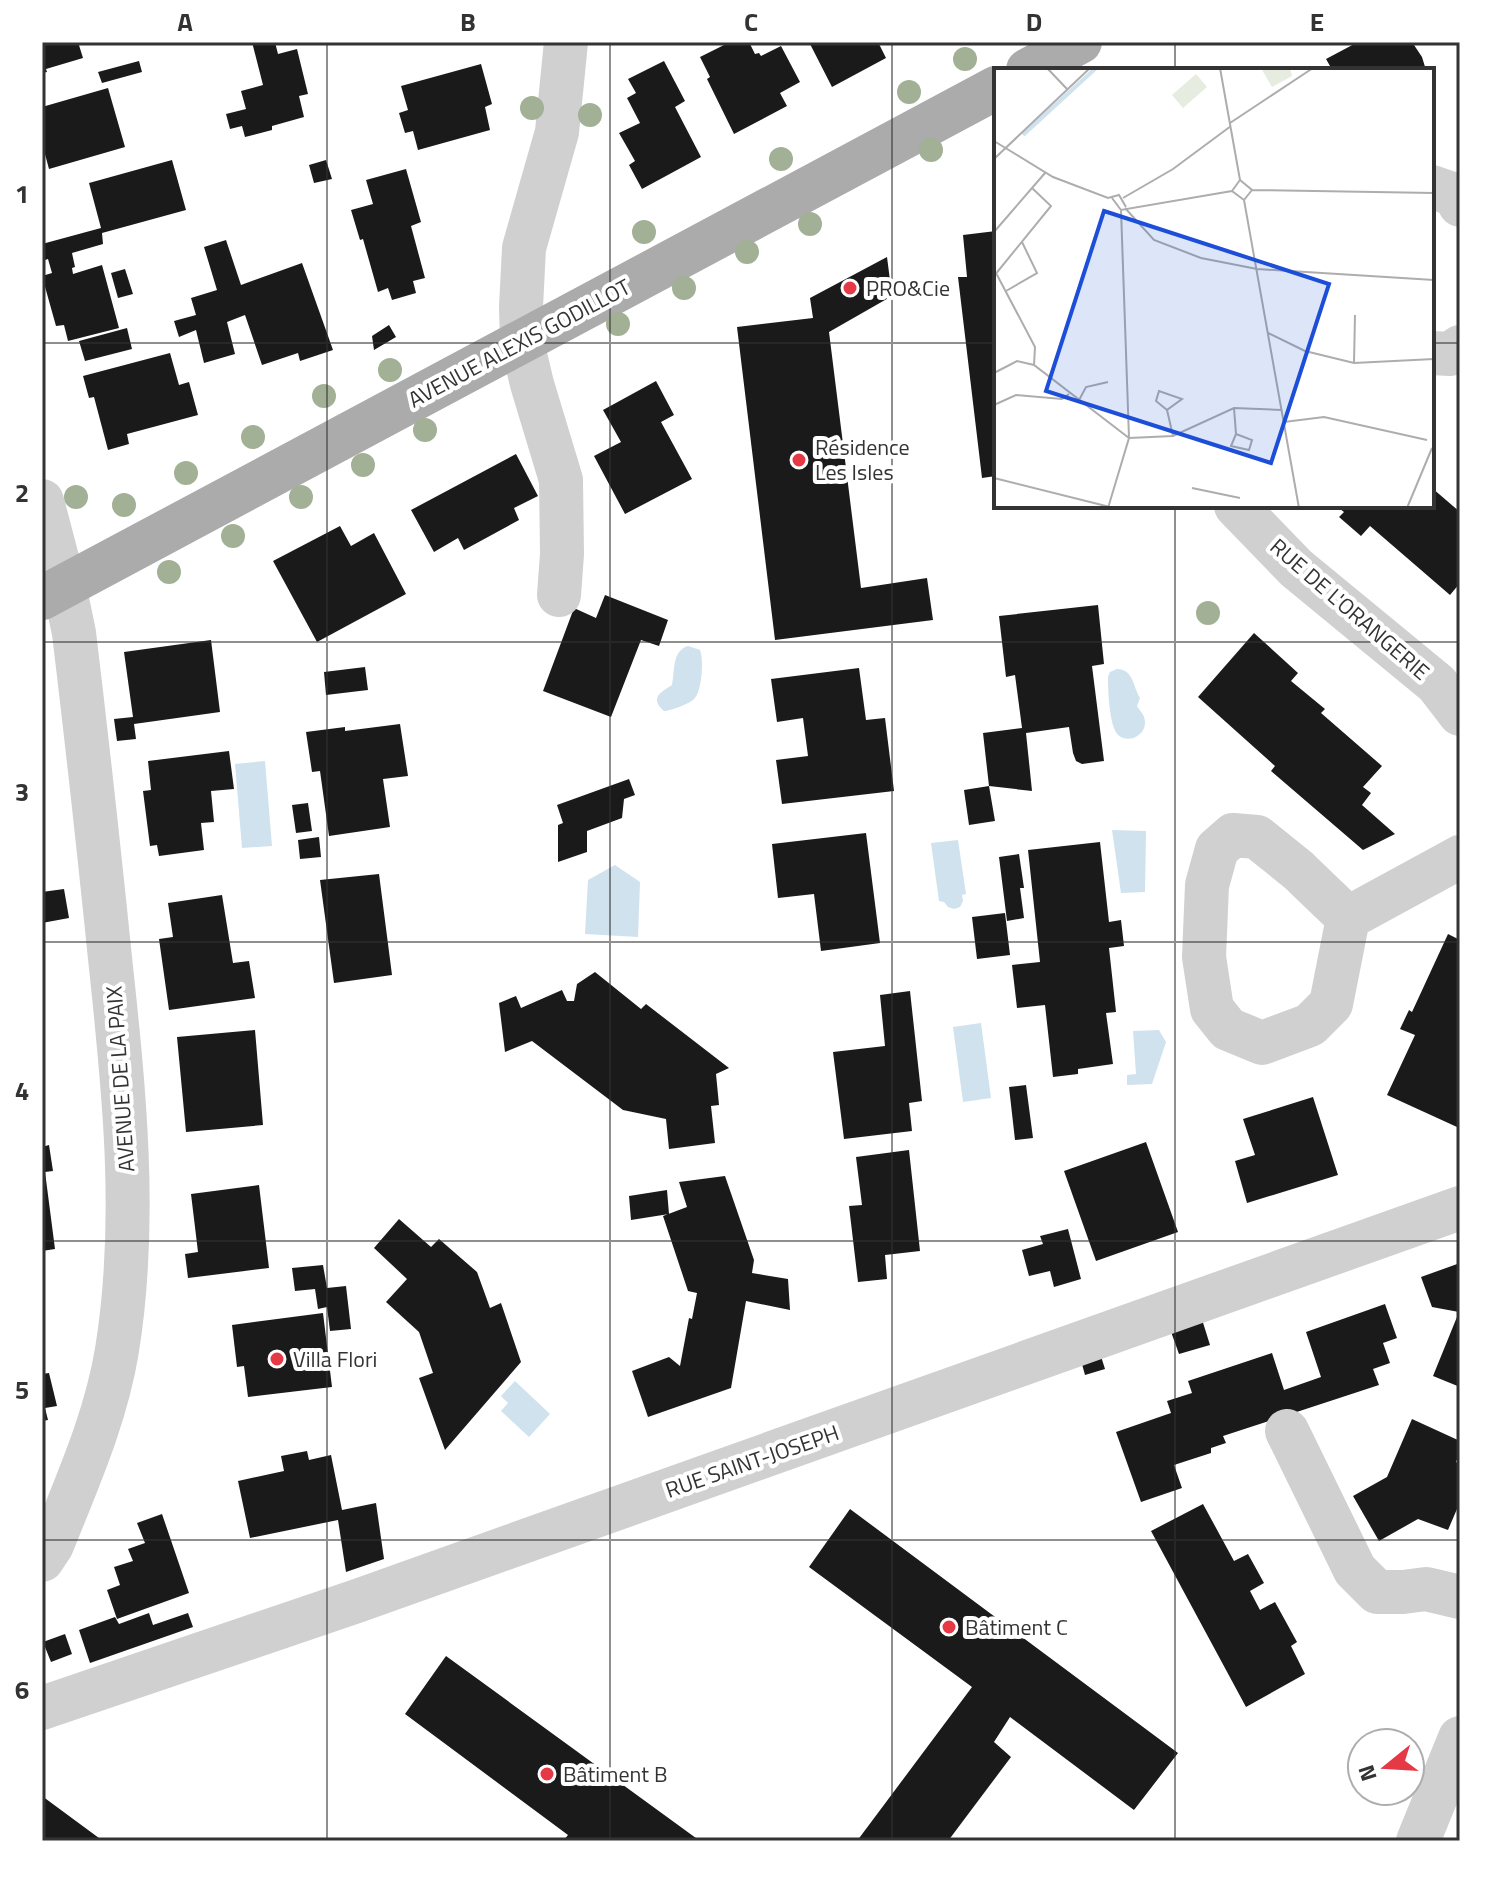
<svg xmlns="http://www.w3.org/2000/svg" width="1502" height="1883" viewBox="0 0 1502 1883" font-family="'Titillium Web',sans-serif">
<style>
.water{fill:#cfe2ee}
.building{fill:#1a1a1a}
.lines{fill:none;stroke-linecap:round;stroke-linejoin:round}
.minor{stroke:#d0d0d0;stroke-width:44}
.major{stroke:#ababab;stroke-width:44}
.tree{fill:#a2b095}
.grid{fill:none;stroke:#333;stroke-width:2;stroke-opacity:0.55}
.poi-dot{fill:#e63946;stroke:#fff;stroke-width:3}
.labels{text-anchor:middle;stroke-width:8;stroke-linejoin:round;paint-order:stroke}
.poi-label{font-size:22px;fill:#333;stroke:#fff;text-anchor:start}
.street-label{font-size:22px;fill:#333;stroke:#fff}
.inset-river{fill:none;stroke:#cfe2ee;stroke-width:4}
.inset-road{fill:none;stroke:#adadad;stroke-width:2}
.view{fill:#1d4ed8;fill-opacity:0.15;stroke:#1d4ed8;stroke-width:4}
.inset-edge{fill:none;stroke:#333;stroke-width:4}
.neatline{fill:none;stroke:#333;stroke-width:3}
.grid-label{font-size:26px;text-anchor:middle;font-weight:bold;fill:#333}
</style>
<rect width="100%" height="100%" fill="#fff"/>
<path class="water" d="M688,646L700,650C704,659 702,692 694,699C689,704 670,711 664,711C649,698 661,692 672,685C675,670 672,651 688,646Z
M1117,669C1133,669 1133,686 1140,698L1137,706C1139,710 1143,713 1144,717C1151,736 1121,749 1114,728C1109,715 1108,691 1108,677L1110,672Z
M265,761L272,846L242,848L235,764Z
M1112,830L1146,831L1145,892L1121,893Z
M958,840L966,894L962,895L963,901L960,907L954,909L948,907L944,902L939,901L931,843Z
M615,865L640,882L638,937L585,934L588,880Z
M981,1023L991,1098L963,1102L953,1027Z
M1159,1030L1166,1042L1152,1084L1127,1085V1075L1136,1074L1133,1031Z
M515,1381L550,1414L529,1437L501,1411L508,1403L501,1396Z"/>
<path class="building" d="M42,42H78L83,58L46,69L47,72L42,73Z
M252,42H275L278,54L297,49L308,94L299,96L304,117L272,126V130L245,137L242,126L230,129L226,114L246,109L241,91L263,85Z
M730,42H749L755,54L759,53L761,56L781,46L800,82L780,93L787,106L734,134L707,79L710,77L700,57Z
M809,42H878L886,58L832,87Z
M1358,42H1412L1422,57L1426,70H1323L1330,66L1326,59Z
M139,61L142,72L102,83L98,72Z
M664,61L685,101L675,107L701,157L642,189L629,165L635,161L619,133L640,123L627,98L636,93L628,79Z
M481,64L492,104L485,107L490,130L418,150L413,131L405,133L399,113L408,110L401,86Z
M108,88L125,147L49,169L42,143V107Z
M172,160L186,210L102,233L103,244L72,253L75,267L72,268L73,274L102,265L119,328L68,341L64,325L56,326L42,276L52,273L48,259L42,261V244L101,228L89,183Z
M326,160L332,179L314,183L309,165Z
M406,169L421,222L411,226L425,278L413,281L416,293L392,300L388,288L378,292L363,239L360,240L351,210L373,204L366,180Z
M996,231V476L982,478L958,277H967L963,235Z
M226,240L241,285L302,263L333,350L300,361L298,353L262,365L245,315L227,322L235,354L204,363L196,330L179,337L174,321L196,315L191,298L217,290L204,247Z
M887,257L892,296L829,332L861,588L927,578L933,620L775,640L737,327L813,318L810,298Z
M125,269L133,294L118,298L111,273Z
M389,325L396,337L374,350L372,336Z
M127,328L132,349L85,361L79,341Z
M170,353L179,385L189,382L198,415L127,434L129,444L108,450L94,397L89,398L83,376Z
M656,381L674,415L661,422L692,479L625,514L594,456L621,442L603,410Z
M516,454L538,496L514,508L519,520L464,550L458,538L434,552L411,510Z
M1432,488L1460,512V583L1450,595L1370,526L1361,536L1339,517L1344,512L1336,506H1432Z
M340,526L351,546L374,533L406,594L317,642L273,561Z
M605,595L668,620L659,646L641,640L611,717L543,691L574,608L596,618Z
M1098,605L1104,664L1092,666L1104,761L1082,764L1076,761L1073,753L1069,727L1026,733L1032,791L989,786L995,821L969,825L964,790L989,786L983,733L1022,728L1015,675L1006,677L999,616Z
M1254,633L1298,673L1291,681L1325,709L1321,713L1382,766L1363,787L1371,793L1362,805L1395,834L1363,850L1271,771L1275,766L1198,697Z
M211,640L220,712L134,724L136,739L117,741L114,719L133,717L124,652Z
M365,667L368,690L326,695L324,672Z
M859,668L866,720L885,718L894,791L782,804L776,760L808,756L803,718L777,722L771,679Z
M400,724L408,776L383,779L390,827L329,836L320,771L312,772L306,732L345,727V731Z
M229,751L234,789L211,791L214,822L201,823L204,850L159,856L157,845L150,846L143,791L151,790L148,761Z
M629,779L635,795L624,799L622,818L587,831V852L558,862V825L563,823L557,805Z
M308,803L312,831L296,833L292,805Z
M866,833L880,943L821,951L814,894L778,898L772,844Z
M319,837L321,857L300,859L298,840Z
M1100,842L1109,922L1121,920L1124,946L1109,948L1116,1012L1106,1013L1113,1064L1078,1069V1074L1053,1077L1045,1005L1017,1008L1012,965L1040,962L1028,850Z
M1019,854L1024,888H1020L1024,918L1007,921L999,857Z
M379,874L392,975L334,983L320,880Z
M64,889L69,918L42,923V892Z
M222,895L233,963L249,961L255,998L169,1010L159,939L173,937L168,903Z
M1005,913L1010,955L977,959L972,917Z
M1448,934L1460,940V1119L1457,1127L1387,1095L1415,1035L1400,1029L1409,1010L1412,1012Z
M595,972L641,1009L646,1004L729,1068L716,1074L719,1105L711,1106L715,1143L669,1149L666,1119L623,1110L532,1041L505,1052L499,1003L516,996L521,1008L562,990L567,1001H574L577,984Z
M910,991L922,1101L909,1103L912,1131L844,1139L833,1052L885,1046L880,995Z
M255,1030L263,1125L186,1132L177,1037Z
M1026,1085L1033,1138L1015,1140L1009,1087Z
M1313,1097L1338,1175L1247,1203L1235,1161L1255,1155L1243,1119Z
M1146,1142L1178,1232L1096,1261L1064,1171Z
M49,1145L53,1171L45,1172L55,1249L42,1251V1147Z
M909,1150L920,1251L885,1255L887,1279L858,1282L849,1206L862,1205L856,1157Z
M725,1176L754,1260L752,1273L788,1279L790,1310L746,1301L731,1388L648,1417L632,1371L669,1357L680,1366L689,1318L692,1319L697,1293L688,1291L663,1216L687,1207L679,1182Z
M259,1185L269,1268L188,1278L185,1254L198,1252L191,1194Z
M667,1190L669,1214L631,1220L629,1196Z
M399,1219L431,1247L439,1239L477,1272L490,1308L501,1303L521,1362L445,1450L419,1378L433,1373L419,1332L386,1302L407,1279L374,1248Z
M1068,1229L1081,1279L1054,1287L1050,1271L1029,1276L1022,1250L1043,1244L1040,1236Z
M1460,1263V1387L1433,1376L1459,1312L1432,1307L1421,1277Z
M323,1265L327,1288L346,1286L351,1329L330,1331L327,1307L318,1309L315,1289L295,1291L292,1268Z
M1385,1304L1397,1338L1383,1343L1390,1363L1373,1369L1379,1385L1223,1436L1226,1443L1211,1448V1453L1174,1465L1182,1488L1141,1502L1116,1432L1171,1413L1167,1401L1192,1393L1188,1381L1272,1353L1284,1390L1321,1377L1306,1332Z
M323,1313L332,1387L248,1397L244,1366L237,1367L232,1325Z
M1200,1313L1210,1345L1179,1354L1170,1329Z
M1099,1350L1105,1369L1085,1375L1080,1357Z
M49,1373L57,1406L45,1408L48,1420L42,1421V1374Z
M1412,1419L1460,1441V1452L1456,1462L1460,1464V1502L1448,1530L1418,1519L1379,1541L1353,1496L1387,1477Z
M307,1451L309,1460L331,1455L342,1510L376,1503L384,1559L346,1572L338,1520L250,1538L238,1481L284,1471L281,1456Z
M1203,1504L1234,1561L1248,1554L1264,1583L1250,1591L1260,1610L1275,1602L1297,1642L1291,1646L1305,1674L1246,1707L1151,1531Z
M850,1509L1178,1753L1134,1810L1010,1717L994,1742L1011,1757L948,1841H857L972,1687L809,1567Z
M162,1514L189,1593L117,1619L107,1590L120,1585L114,1567L133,1561L128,1549L145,1543L137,1523Z
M149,1613L153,1625L188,1613L193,1627L90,1663L79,1630L115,1617L119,1624Z
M65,1634L72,1654L51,1662L43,1642Z
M446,1656L700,1841H563L568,1835L405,1714Z
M42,1796L103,1841H42Z"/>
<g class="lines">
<path class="minor" d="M1432,187L1455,195L1460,205
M1432,353L1450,354L1460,347
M42,501L64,585L74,633C87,741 99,850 110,958C124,1088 138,1220 117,1350C106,1418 77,1482 52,1545L42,1560
M1236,506L1296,568L1437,684L1460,714
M559,595L562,554L561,480L532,384L522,342L521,307L524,248L557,132L566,42
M1233,835L1257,837L1298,870L1348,918L1331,1004L1310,1025L1262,1043L1228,1029L1212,1009L1204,957L1207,885L1217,849Z
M1348,918L1460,857
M1287,1431L1355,1570L1377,1592H1403L1426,1589L1460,1597
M42,1708L357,1601L1460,1208
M1418,1841L1460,1738"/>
<path class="major" d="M1028,70L1080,42
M42,598L996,88"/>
</g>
<g class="tree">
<circle cx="965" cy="59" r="12"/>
<circle cx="909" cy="92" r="12"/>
<circle cx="532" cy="108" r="12"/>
<circle cx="590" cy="115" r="12"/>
<circle cx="931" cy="150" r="12"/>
<circle cx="781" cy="159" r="12"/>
<circle cx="810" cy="224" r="12"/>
<circle cx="644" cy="232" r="12"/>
<circle cx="747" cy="252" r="12"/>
<circle cx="684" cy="288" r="12"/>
<circle cx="618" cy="324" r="12"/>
<circle cx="390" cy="370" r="12"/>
<circle cx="324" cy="396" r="12"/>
<circle cx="425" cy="430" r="12"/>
<circle cx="253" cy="437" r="12"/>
<circle cx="363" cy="465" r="12"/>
<circle cx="186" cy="473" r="12"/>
<circle cx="76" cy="497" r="12"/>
<circle cx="301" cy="497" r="12"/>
<circle cx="124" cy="505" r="12"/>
<circle cx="233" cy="536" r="12"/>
<circle cx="169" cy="572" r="12"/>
<circle cx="1208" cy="613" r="12"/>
</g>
<path class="grid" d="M327,42V1841M610,42V1841M892,42V1841M1175,42V70M42,343H996M1432,343H1460M1175,506V1841M42,642H1460M42,942H1460M42,1241H1460M42,1540H1460"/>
<g class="poi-dot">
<circle cx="850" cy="288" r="8"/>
<circle cx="799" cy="460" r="8"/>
<circle cx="277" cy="1359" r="8"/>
<circle cx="949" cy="1627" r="8"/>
<circle cx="547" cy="1774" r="8"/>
</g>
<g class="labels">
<g class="poi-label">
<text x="866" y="296">PRO&amp;Cie</text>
<text x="815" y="455">Résidence<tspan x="815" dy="25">Les Isles</tspan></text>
<text x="293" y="1367">Villa Flori</text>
<text x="965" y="1635">Bâtiment C</text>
<text x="563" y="1782">Bâtiment B</text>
</g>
<g class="street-label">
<text transform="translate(519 343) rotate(-28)" y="8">AVENUE ALEXIS GODILLOT</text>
<text transform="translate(1350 609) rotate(41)" y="8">RUE DE L'ORANGERIE</text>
<text transform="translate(120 1079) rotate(-94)" y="8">AVENUE DE LA PAIX</text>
<text transform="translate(752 1461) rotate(-19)" y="8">RUE SAINT-JOSEPH</text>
</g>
</g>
<g transform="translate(994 68)">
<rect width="440" height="440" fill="#fff"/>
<path d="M267,0H296L298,8L278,19ZM202,6L213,19L189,40L178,27Z" fill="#e6ecdf"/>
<path class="inset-river" d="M29,67L102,0"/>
<path class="inset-road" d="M53,0L73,21M226,0L246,112M236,55L319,0M0,73L59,109L114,130L125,127L132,139M0,91L96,0M246,112L258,122L250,132M246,112L238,123L250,132M258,122L440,125M118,130L127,142L238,123M129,130L179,101L237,58M250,132L305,440M131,140L160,172L207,190L263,201L440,212M0,164L51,105M2,205L41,279L40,297M0,208L57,138L38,120M12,223L43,205L28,174M274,265L311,283L360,295L440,291M360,295L361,247M0,305L23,293L40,297L135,370L179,368L240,340L288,342M84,334L92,319L114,314M0,337L22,327L68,331L75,326M240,340L242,366L258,372L255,382L237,378L242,366M173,342L162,333L165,323L188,331L173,342L179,368M290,354L330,349L433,372M0,410L120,440M198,420L246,430M114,440L135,370L127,142M413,440L438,380"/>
<path class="view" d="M110,143L335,216L277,395L52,323Z"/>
<rect width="440" height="440" class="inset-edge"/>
</g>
<rect width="1502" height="1883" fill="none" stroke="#ffffff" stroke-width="88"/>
<g transform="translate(1386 1767) rotate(252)"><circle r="38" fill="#ffffff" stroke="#adadad" stroke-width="2"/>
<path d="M0-6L14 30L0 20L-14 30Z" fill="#e63946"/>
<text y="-12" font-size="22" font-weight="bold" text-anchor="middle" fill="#333333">N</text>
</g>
<rect x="44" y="44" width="1414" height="1795" class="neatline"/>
<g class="grid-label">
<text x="185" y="31">A</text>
<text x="468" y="31">B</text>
<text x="751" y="31">C</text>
<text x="1034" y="31">D</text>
<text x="1317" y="31">E</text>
<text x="22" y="203">1</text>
<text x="22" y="502">2</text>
<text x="22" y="801">3</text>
<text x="22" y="1100">4</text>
<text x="22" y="1399">5</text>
<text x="22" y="1699">6</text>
</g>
</svg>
